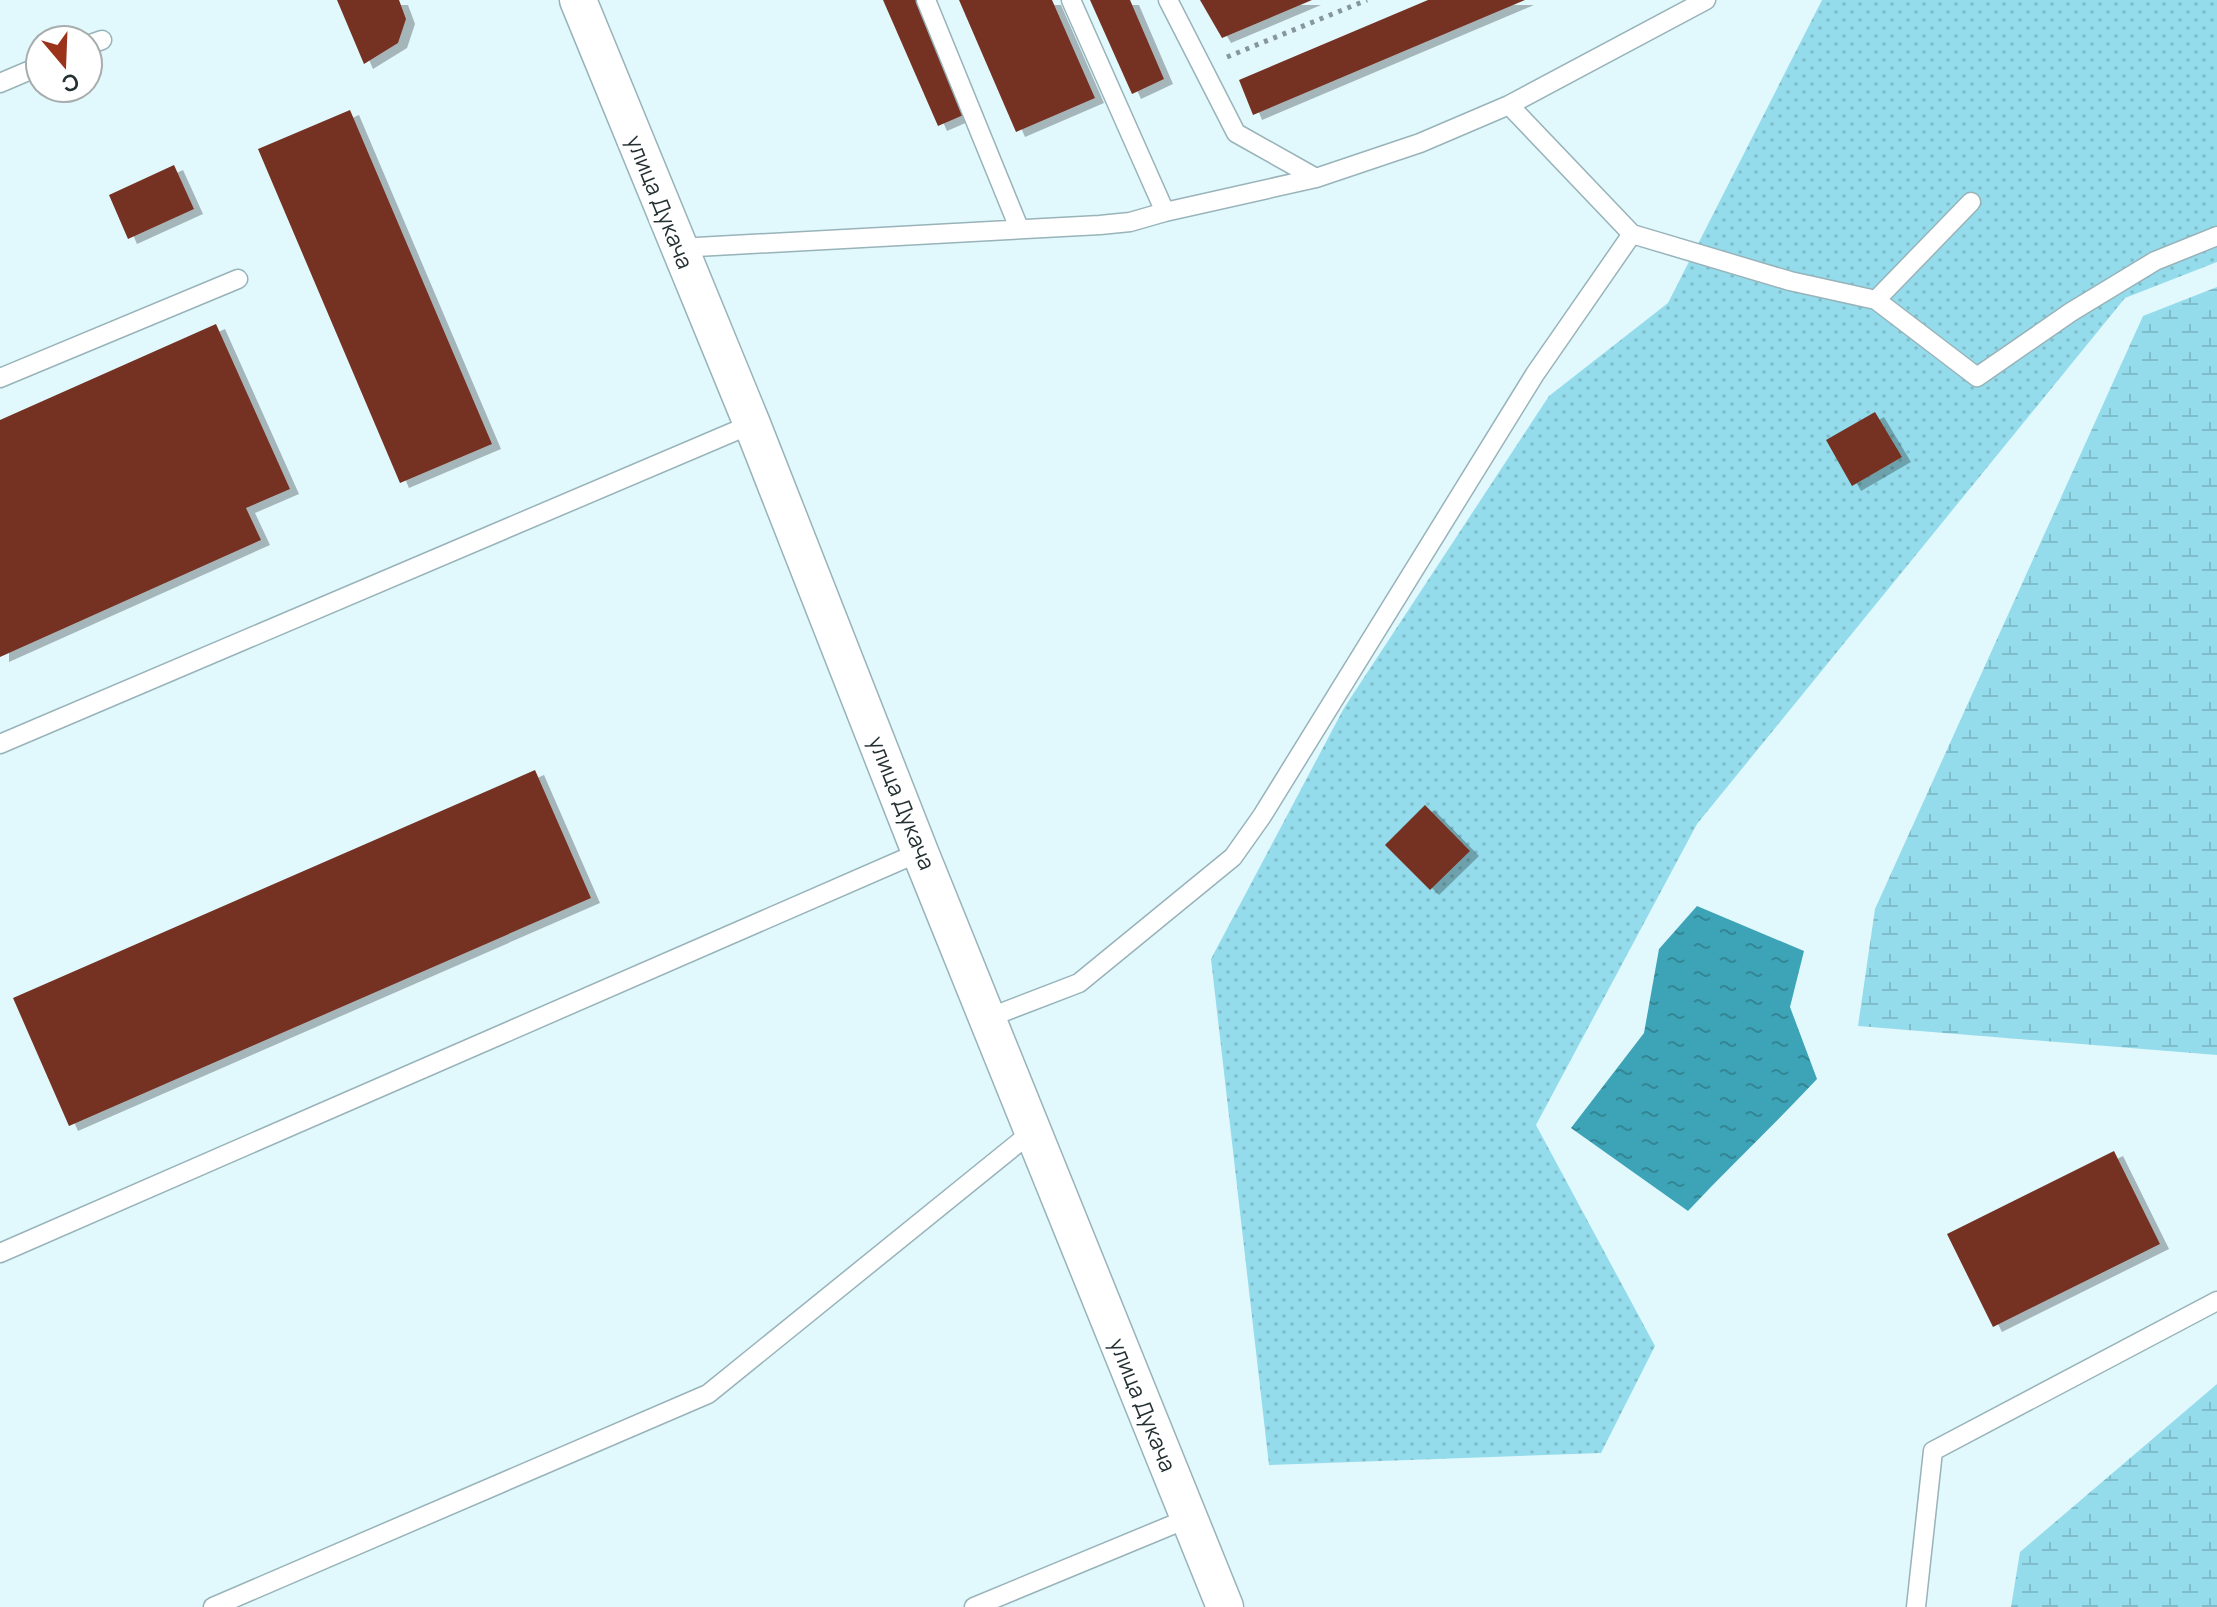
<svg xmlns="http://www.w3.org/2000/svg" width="2217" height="1607" viewBox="0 0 2217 1607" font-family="Manrope,sans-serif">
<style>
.wetland{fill:url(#wetland-marsh)}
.garden{fill:url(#garden-dots)}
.water{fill:url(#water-ripples)}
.building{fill:#743223;filter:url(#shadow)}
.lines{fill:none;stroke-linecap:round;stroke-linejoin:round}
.service-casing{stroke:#98b3b9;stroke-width:21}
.minor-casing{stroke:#98b3b9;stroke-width:39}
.path{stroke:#85979b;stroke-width:5;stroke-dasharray:4 6;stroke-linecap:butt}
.service{stroke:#fff;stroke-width:18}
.minor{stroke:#fff;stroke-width:36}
.labels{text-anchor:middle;stroke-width:8;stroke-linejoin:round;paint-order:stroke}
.street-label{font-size:22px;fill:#243032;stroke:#fff}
</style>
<defs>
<pattern id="wetland-marsh" width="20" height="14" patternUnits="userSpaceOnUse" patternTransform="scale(2)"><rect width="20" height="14" fill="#94dceb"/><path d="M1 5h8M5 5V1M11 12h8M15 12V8" fill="none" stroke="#7fbdca"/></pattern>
<pattern id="garden-dots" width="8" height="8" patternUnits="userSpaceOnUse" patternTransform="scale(2)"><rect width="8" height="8" fill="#94dceb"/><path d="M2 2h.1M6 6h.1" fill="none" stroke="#7fbdca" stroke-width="1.8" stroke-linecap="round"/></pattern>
<pattern id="water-ripples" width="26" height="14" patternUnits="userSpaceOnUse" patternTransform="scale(2)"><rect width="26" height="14" fill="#3da4b7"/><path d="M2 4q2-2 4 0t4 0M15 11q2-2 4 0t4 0" fill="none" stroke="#338695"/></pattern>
<filter id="shadow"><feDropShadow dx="9" dy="5" stdDeviation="0" flood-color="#0004"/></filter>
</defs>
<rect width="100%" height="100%" fill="#e1f8fd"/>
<path class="wetland" d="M2217,287V1055L1858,1026L1875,909L2143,316Z
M2217,1384V1607H2011L2020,1552Z"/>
<path class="garden" d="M1822,0H2217V262L2125,298L1697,824L1536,1125L1655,1346L1601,1453L1269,1465L1211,959L1344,708L1549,396L1668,303Z"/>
<path class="water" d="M1697,906L1804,951L1790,1007L1817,1079C1775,1124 1730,1166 1688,1211L1571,1128L1644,1033L1659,949Z"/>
<path class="building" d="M337,0H399L406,19L398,43L364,64Z
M883,0H927L975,110L938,126Z
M959,0H1052L1095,98L1016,132Z
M1090,0H1130L1164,79L1132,94Z
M1200,0H1312L1222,38Z
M1428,0H1525L1253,115L1239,80Z
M350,110L492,444L400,483L258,149Z
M174,165L194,209L128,239L109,195Z
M216,324L290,489L246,508L261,540L0,657V420Z
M1875,412L1902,457L1852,486L1826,440Z
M535,770L591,898L69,1126L13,998Z
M1425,805L1470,851L1430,890L1385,845Z
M2114,1151L2160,1244L1993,1327L1947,1234Z"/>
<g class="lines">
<g class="service-casing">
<path id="service" d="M926,0L1019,228
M1168,0L1236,133L1316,178L1420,143L1509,105L1632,234L1790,281L1876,300L1977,377L2071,312L2155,261L2217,236
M88,45L102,40
M0,83L40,66
M1509,105L1706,0
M1165,212L1316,178
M678,248L1100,225L1130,222L1165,212L1071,0
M1876,300L1971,202
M0,378L238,279
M0,744L752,424
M988,1018L1079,983L1233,857L1262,816L1535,374L1632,234
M0,1253L920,852
M213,1607L708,1394L1033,1131
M974,1607L1189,1518
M1916,1607L1933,1451L2217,1301"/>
</g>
<g class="minor-casing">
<path id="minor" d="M578,0L752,424L920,852L1225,1607"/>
</g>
<path class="path" d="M1227,57L1367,0"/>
<use href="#service" class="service"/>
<use href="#minor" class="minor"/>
</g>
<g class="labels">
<g class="street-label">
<text transform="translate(660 202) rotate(68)" y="8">улица Дукача</text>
<text transform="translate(902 803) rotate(68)" y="8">улица Дукача</text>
<text transform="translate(1143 1405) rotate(68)" y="8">улица Дукача</text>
</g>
</g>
<g transform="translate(64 64) rotate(161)"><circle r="38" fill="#ffffff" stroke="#a7acad" stroke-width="2"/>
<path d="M0-6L14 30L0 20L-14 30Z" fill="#9b331b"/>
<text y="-12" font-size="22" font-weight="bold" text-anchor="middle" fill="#243032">С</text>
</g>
</svg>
